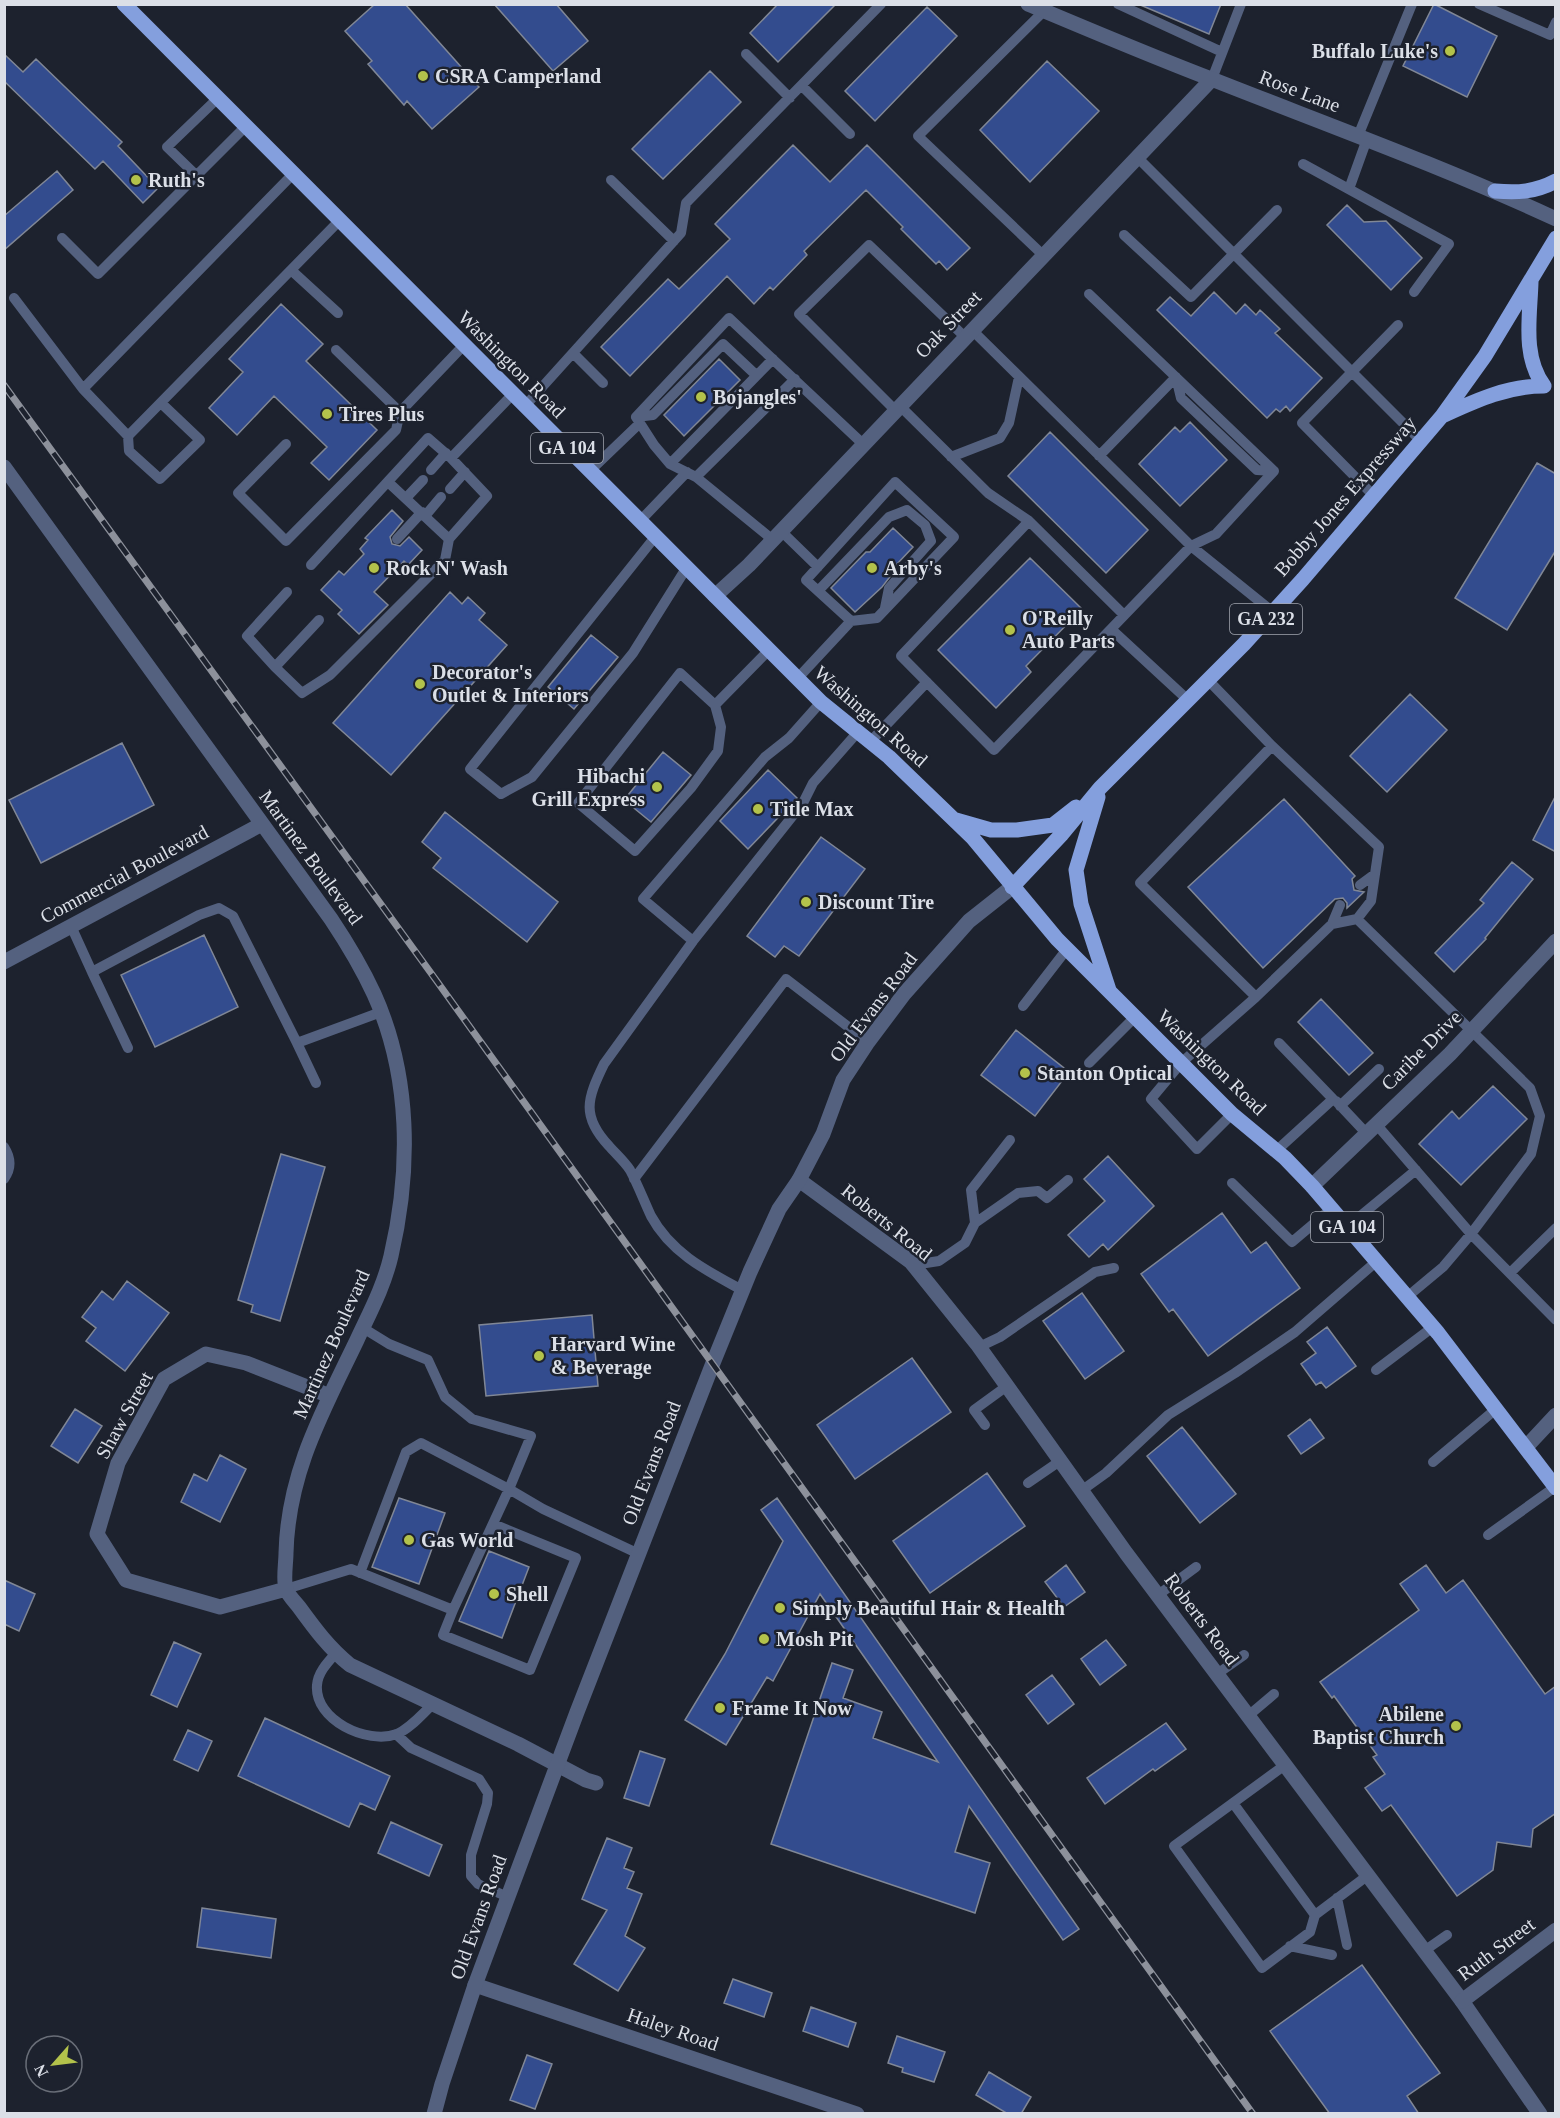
<svg xmlns="http://www.w3.org/2000/svg" width="1560" height="2118" viewBox="0 0 1560 2118" font-family="'Times New Roman',serif">
<style>
.building{fill:#334c8e;stroke:#808796;stroke-width:1.5}
.lines{fill:none;stroke-linecap:round;stroke-linejoin:round}
.service{stroke:#54617f;stroke-width:10}
.minor{stroke:#54617f;stroke-width:15}
.tertiary{stroke:#54617f;stroke-width:15}
.primary{stroke:#849fdd;stroke-width:15}
.rail-casing{stroke:#8d919b;stroke-width:7}
.rail{stroke:#1d222e;stroke-width:4.5;stroke-dasharray:14;stroke-linecap:butt}
.poi-dot{fill:#b3c24b;stroke:#1d222e;stroke-width:2}
.labels{text-anchor:middle;stroke-width:5;stroke-linejoin:round;paint-order:stroke}
.shield{fill:#1d222e;stroke:#a2a6b0;stroke-width:1.5}
.shield-label{font-size:18px;font-weight:bold;fill:#dbdfe7}
.poi-label{font-size:20px;font-weight:bold;fill:#dbdfe7;stroke:#1d222e;text-anchor:start}
.street-label{font-size:20px;fill:#dbdfe7;stroke:#1d222e}
</style>
<rect width="100%" height="100%" fill="#1d222e"/>
<path class="building" d="M375,4H405L479,87L432,129L407,101L404,105L368,64L372,61L345,31Z
M494,4H556L588,41L553,71Z
M778,4H836L778,62L750,33Z
M1138,4H1221L1209,34Z
M1434,4L1497,36L1467,97L1403,66Z
M927,7L957,36L875,121L845,91Z
M4,54L23,72L36,59L122,142L118,146L158,188L143,203L103,161L95,169L4,81Z
M1047,61L1099,111L1030,182L980,130Z
M710,71L741,102L663,179L632,149Z
M793,145L830,182L867,145L970,248L947,270L939,261L936,264L901,229L903,227L866,190L804,251L807,255L773,290L770,287L754,304L727,276L630,376L601,347L668,279L679,289L730,239L715,224Z
M57,171L73,190L4,250V216Z
M1347,205L1364,222L1386,221L1422,258L1391,290L1327,225Z
M1214,292L1236,314L1245,304L1256,315L1260,310L1280,329L1275,333L1322,378L1290,411L1286,406L1280,412L1276,409L1267,418L1157,310L1170,297L1191,316Z
M281,304L323,344L306,361L377,430L329,480L311,463L327,447L274,396L237,435L209,408L243,372L229,359Z
M719,359L740,380L684,436L664,415Z
M1190,422L1227,460L1180,506L1139,464L1175,427L1180,432Z
M1050,432L1148,530L1106,573L1008,476Z
M1537,463L1556,474V550L1507,630L1455,598Z
M392,510L403,521L390,537L392,544L400,546L409,537L422,550L408,565L404,561L374,592L388,605L359,634L338,614L342,610L321,590L339,571L344,575L364,554L360,549L368,540L365,538Z
M893,528L913,547L896,565V569L882,587L855,612L831,588L866,552H870Z
M1030,558L1082,609L1026,666L1031,672L996,708L938,650Z
M450,592L462,604L468,597L485,613L479,620L507,645L391,775L333,723Z
M591,635L618,657L574,709L548,687Z
M1410,694L1447,730L1387,792L1350,756Z
M122,743L154,805L41,863L9,800Z
M663,752L691,775L651,822L624,800Z
M768,770L797,798L748,849L720,821Z
M1556,795V852L1533,840Z
M1284,799L1355,876L1352,879L1354,890L1364,892L1347,908V903L1343,898L1335,899L1263,968L1188,887Z
M445,812L558,902L527,942L433,868L441,858L422,842Z
M821,837L865,869L799,956L784,946L775,957L747,936Z
M1512,862L1533,879L1485,938L1486,939L1454,972L1435,953L1484,903L1480,900Z
M204,935L238,1007L155,1047L121,975Z
M1321,999L1373,1053L1349,1075L1298,1022Z
M1016,1030L1069,1072L1035,1116L981,1075Z
M1493,1086L1527,1119L1461,1185L1419,1144L1452,1111L1459,1119Z
M281,1154L325,1167L280,1321L251,1312L253,1305L238,1300Z
M1108,1156L1154,1206L1108,1250L1103,1244L1089,1257L1068,1235L1105,1201L1084,1179Z
M1222,1213L1251,1253L1266,1242L1300,1288L1208,1356L1173,1309L1169,1312L1141,1274Z
M127,1281L169,1313L125,1371L86,1341L96,1328L82,1317L102,1291L113,1300Z
M1082,1293L1124,1351L1085,1379L1043,1321Z
M592,1315L598,1386L486,1396L479,1325Z
M1327,1327L1356,1366L1326,1388L1321,1382L1316,1385L1301,1364L1316,1353L1307,1342Z
M912,1358L951,1412L855,1479L817,1425Z
M75,1409L102,1426L78,1463L51,1446Z
M1310,1419L1324,1438L1301,1454L1288,1436Z
M1182,1427L1236,1494L1200,1523L1147,1456Z
M220,1455L246,1469L220,1522L181,1502L194,1474L207,1481Z
M987,1473L1025,1526L930,1593L893,1541Z
M399,1498L445,1513L419,1584L372,1567Z
M777,1498L1079,1929L1063,1940L969,1806L955,1852L990,1863L975,1913L771,1844L832,1663L853,1670L843,1698L882,1712L873,1738L938,1762L820,1594L773,1681L767,1677L726,1745L685,1720L725,1654L783,1541L761,1510Z
M489,1551L529,1567L502,1638L459,1621Z
M1066,1565L1085,1592L1064,1607L1045,1582Z
M1426,1565L1446,1593L1463,1580L1545,1694L1556,1686V1813L1533,1829L1531,1847L1497,1842L1493,1870L1457,1896L1391,1805L1382,1811L1365,1788L1385,1774L1373,1757L1377,1755L1334,1696L1332,1698L1320,1682L1419,1610L1400,1584Z
M4,1580L35,1594L19,1631L4,1624Z
M1106,1640L1126,1665L1100,1685L1081,1659Z
M174,1642L201,1654L177,1707L151,1695Z
M1052,1675L1074,1704L1048,1724L1026,1695Z
M265,1718L390,1776L375,1810L360,1803L349,1827L238,1776Z
M1166,1723L1186,1749L1155,1771L1153,1769L1105,1804L1087,1778Z
M188,1730L212,1741L198,1771L174,1760Z
M640,1751L665,1759L649,1806L624,1798Z
M391,1822L442,1845L429,1876L378,1853Z
M607,1838L632,1848L624,1868L634,1872L627,1888L642,1894L625,1936L645,1948L618,1991L574,1964L607,1910L582,1899Z
M202,1908L276,1919L271,1958L197,1947Z
M1362,1965L1440,2073L1407,2096L1419,2114H1330L1270,2031Z
M733,1979L772,1993L764,2017L724,2003Z
M811,2007L856,2023L848,2047L803,2031Z
M897,2036L945,2052L934,2082L902,2072L903,2068L888,2063Z
M527,2055L552,2064L535,2109L510,2100Z
M989,2072L1031,2097L1021,2114H1008L976,2095Z"/>
<g class="lines">
<path class="service" d="M1118,4L1222,52
M1479,4L1550,35L1556,22
M746,54L790,98
M1212,79L1241,4
M802,86L850,134
M1358,136L1412,4
M1137,157L1420,440
M1303,164L1449,244L1414,292
M293,174L83,389L128,436L340,220
M197,176L167,147L218,98
M611,180L674,241
M1349,189L1367,139
M1124,235L1191,297L1277,210
M62,238L98,274L246,126
M1043,255L918,136L1044,11
M291,270L338,313
M1089,294L1274,471
M14,298L83,389
M972,330L1191,546L1273,612
M336,350L400,412L464,345
M573,353L603,383
M1176,377L1181,398L1257,470L1274,471
M525,406L681,233L686,203L881,4
M900,406L988,493L1029,521
M895,410L799,314L869,245L965,337
M636,417L653,415L723,344L756,375
M128,436L129,451L160,479L200,440L161,403
M286,444L238,493L286,541L396,430L400,412
M1099,456L1176,377
M951,457L1000,438L1009,423L1019,377
M670,464L773,359
M431,470L446,453
M590,471L640,423
M696,477L795,379
M450,489L465,472
M1373,495L1302,423L1398,325
M406,498L423,480
M425,516L441,497
M640,521L687,472
M781,531L818,567
M655,537L470,769L501,794L532,777L633,653L687,567
M397,539L422,512
M449,539L487,496L451,458
M773,540L696,477L670,464L654,445L636,417L729,318L863,444
M311,565L428,438L451,458L513,394
M818,591L889,517L907,510L925,525L931,541L889,588L885,608
M287,592L247,636L275,667L319,620
M1124,615L1029,521L901,656L994,750L1111,629L1191,546L1216,534L1274,471
M1111,629L1189,701
M275,667L302,693L330,675L445,560L449,539L388,482
M680,673L715,705L721,727L718,751L691,788L635,851L578,803Z
M797,679L851,621L877,618L954,537L895,482L806,580L851,621
M1208,680L1272,746L1379,847L1371,901L1357,919L1332,924L1256,997L1181,1063L1151,1099L1197,1149L1232,1114
M715,705L769,650
M870,742L927,682
M1360,885L1375,874
M1357,919L1530,1088L1540,1116L1531,1154L1471,1234L1443,1267L1407,1297
M1332,924L1340,905
M71,926L92,972
M693,941L643,899L765,757L789,738L821,702
M1256,997L1140,883L1272,746
M1023,1006L1067,949
M297,1043L316,1083
M128,1048L92,972L199,915L219,908L233,916L297,1043L381,1012
M1089,1063L1135,1017
M1336,1101L1367,1134
M1340,1106L1379,1069
M1376,1124L1471,1234L1556,1320
M4,1147C11,1158 12,1168 4,1179
M1276,1151L1333,1099L1279,1043
M634,1179L786,979L868,1042
M1232,1183L1292,1242L1331,1209
M975,1223L971,1190L1010,1140
M1347,1227L1416,1170
M913,1265L939,1261L965,1243L975,1223L1018,1193L1038,1191L1047,1198L1068,1180
M1510,1273L1556,1228
M742,1290C707,1271 671,1253 651,1216C644,1201 638,1185 630,1170C625,1162 616,1154 609,1146C581,1116 587,1099 604,1064L693,941L803,803L813,783L857,733
M979,1347L1000,1337L1095,1272L1114,1268
M1376,1370L1433,1327
M985,1425L974,1410L1007,1386
M1433,1462L1496,1409
M1028,1483L1060,1461
M1081,1491L1106,1473L1168,1415L1235,1373L1295,1332L1377,1261
M1488,1535L1555,1487
M360,1573L406,1452L421,1443L509,1489L531,1436L472,1419L445,1397L428,1360L389,1344L363,1328
M286,1589L351,1569L453,1610L509,1489L543,1509L639,1554
M1158,1595L1196,1567
M453,1610L443,1635L530,1670L576,1558L493,1524
M336,1653C328,1662 318,1672 317,1685C314,1720 367,1745 397,1734C411,1728 422,1714 433,1704
M1217,1674L1244,1655
M1248,1716L1274,1694
M396,1734L411,1748L479,1779L488,1793L487,1804L471,1855V1876L478,1884L508,1897
M1285,1765L1174,1846L1262,1968L1310,1932L1315,1915
M1233,1803L1315,1915L1367,1876
M1337,1898L1347,1945
M1290,1946L1332,1955
M1424,1951L1447,1935"/>
<path class="minor" d="M1028,4C1090,30 1151,56 1214,80C1328,125 1444,167 1556,219
M4,467L331,919C347,943 362,968 374,994C411,1076 411,1170 391,1256C384,1286 370,1312 357,1340C323,1411 288,1472 286,1553C286,1563 283,1580 286,1589C288,1595 295,1602 299,1607C315,1629 329,1648 350,1665L518,1744L586,1780L596,1783
M715,596L749,565L1212,79
M4,962L262,824
M799,1180L911,1262L977,1344L1126,1553L1462,2001L1540,2114
M1312,1186L1450,1054L1556,941
M1526,1447L1556,1415
M286,1589L220,1607L126,1580L97,1534L118,1463L164,1379L206,1354L246,1363L330,1396
M475,1985L857,2114"/>
<path class="tertiary" d="M1462,2001L1556,1930
M434,2114L442,2084L475,1985L577,1712L713,1363L750,1272L779,1209L799,1180L823,1134L843,1080L868,1042L904,994L969,921L1012,887"/>
<path class="primary" d="M124,4L821,702L889,757L972,837L1057,939L1232,1114L1285,1158L1312,1186L1438,1333L1556,1488
M1495,191C1518,193 1535,192 1556,181
M1531,282C1530,317 1522,356 1544,386
M1442,416C1475,401 1506,386 1544,386
M1098,797L1076,870L1081,904L1109,990
M956,820L991,830H1017L1053,825L1076,807
M1012,887L1062,834L1100,788L1244,644L1303,579L1442,416L1485,356L1556,238"/>
<g class="rail-casing">
<path id="rail" d="M4,385L436,980L1253,2114"/>
</g>
<use href="#rail" class="rail"/>
</g>
<g class="poi-dot">
<circle cx="1450" cy="51" r="6"/>
<circle cx="423" cy="76" r="6"/>
<circle cx="136" cy="180" r="6"/>
<circle cx="701" cy="397" r="6"/>
<circle cx="327" cy="414" r="6"/>
<circle cx="374" cy="568" r="6"/>
<circle cx="872" cy="568" r="6"/>
<circle cx="1010" cy="630" r="6"/>
<circle cx="420" cy="684" r="6"/>
<circle cx="657" cy="787" r="6"/>
<circle cx="758" cy="809" r="6"/>
<circle cx="806" cy="902" r="6"/>
<circle cx="1025" cy="1073" r="6"/>
<circle cx="539" cy="1356" r="6"/>
<circle cx="409" cy="1540" r="6"/>
<circle cx="494" cy="1594" r="6"/>
<circle cx="780" cy="1608" r="6"/>
<circle cx="764" cy="1639" r="6"/>
<circle cx="720" cy="1708" r="6"/>
<circle cx="1456" cy="1726" r="6"/>
</g>
<g class="labels">
<g class="shield">
<rect x="531" y="433" width="72" height="30" rx="4.5"/>
<rect x="1230" y="604" width="72" height="30" rx="4.5"/>
<rect x="1311" y="1212" width="72" height="30" rx="4.5"/>
</g>
<g class="shield-label">
<text x="567" y="454">GA 104</text>
<text x="1266" y="625">GA 232</text>
<text x="1347" y="1233">GA 104</text>
</g>
<g class="poi-label">
<text x="1438" y="58" text-anchor="end">Buffalo Luke's</text>
<text x="435" y="83">CSRA Camperland</text>
<text x="148" y="187">Ruth's</text>
<text x="713" y="404">Bojangles'</text>
<text x="339" y="421">Tires Plus</text>
<text x="386" y="575">Rock N' Wash</text>
<text x="884" y="575">Arby's</text>
<text x="1022" y="625">O'Reilly<tspan x="1022" dy="23">Auto Parts</tspan></text>
<text x="432" y="679">Decorator's<tspan x="432" dy="23">Outlet &amp; Interiors</tspan></text>
<text x="645" y="783" text-anchor="end">Hibachi<tspan x="645" dy="23">Grill Express</tspan></text>
<text x="770" y="816">Title Max</text>
<text x="818" y="909">Discount Tire</text>
<text x="1037" y="1080">Stanton Optical</text>
<text x="551" y="1351">Harvard Wine<tspan x="551" dy="23">&amp; Beverage</tspan></text>
<text x="421" y="1547">Gas World</text>
<text x="506" y="1601">Shell</text>
<text x="792" y="1615">Simply Beautiful Hair &amp; Health</text>
<text x="776" y="1646">Mosh Pit</text>
<text x="732" y="1715">Frame It Now</text>
<text x="1444" y="1721" text-anchor="end">Abilene<tspan x="1444" dy="23">Baptist Church</tspan></text>
</g>
<g class="street-label">
<text transform="translate(1300 91) rotate(21)" y="7">Rose Lane</text>
<text transform="translate(948 324) rotate(-46)" y="7">Oak Street</text>
<text transform="translate(512 364) rotate(45)" y="7">Washington Road</text>
<text transform="translate(1345 496) rotate(-49)" y="7">Bobby Jones Expressway</text>
<text transform="translate(871 716) rotate(41)" y="7">Washington Road</text>
<text transform="translate(311 857) rotate(54)" y="7">Martinez Boulevard</text>
<text transform="translate(124 874) rotate(-28)" y="7">Commercial Boulevard</text>
<text transform="translate(873 1007) rotate(-53)" y="7">Old Evans Road</text>
<text transform="translate(1421 1050) rotate(-45)" y="7">Caribe Drive</text>
<text transform="translate(1212 1062) rotate(44)" y="7">Washington Road</text>
<text transform="translate(887 1222) rotate(39)" y="7">Roberts Road</text>
<text transform="translate(331 1344) rotate(-66)" y="7">Martinez Boulevard</text>
<text transform="translate(124 1415) rotate(-61)" y="7">Shaw Street</text>
<text transform="translate(651 1463) rotate(-69)" y="7">Old Evans Road</text>
<text transform="translate(1202 1619) rotate(53)" y="7">Roberts Road</text>
<text transform="translate(478 1917) rotate(-70)" y="7">Old Evans Road</text>
<text transform="translate(1496 1949) rotate(-37)" y="7">Ruth Street</text>
<text transform="translate(673 2029) rotate(19)" y="7">Haley Road</text>
</g>
</g>
<rect width="1560" height="2118" fill="none" stroke="#dbdfe7" stroke-width="12"/>
<g transform="translate(54 2064) rotate(242)"><circle r="28" fill="#1d222e" stroke="#696e78" stroke-width="1.5"/>
<path d="M0-4.5L10 22L0 15L-10 22Z" fill="#b3c24b"/>
<text y="-9" font-size="16" font-weight="bold" text-anchor="middle" fill="#dbdfe7">N</text>
</g>
</svg>
